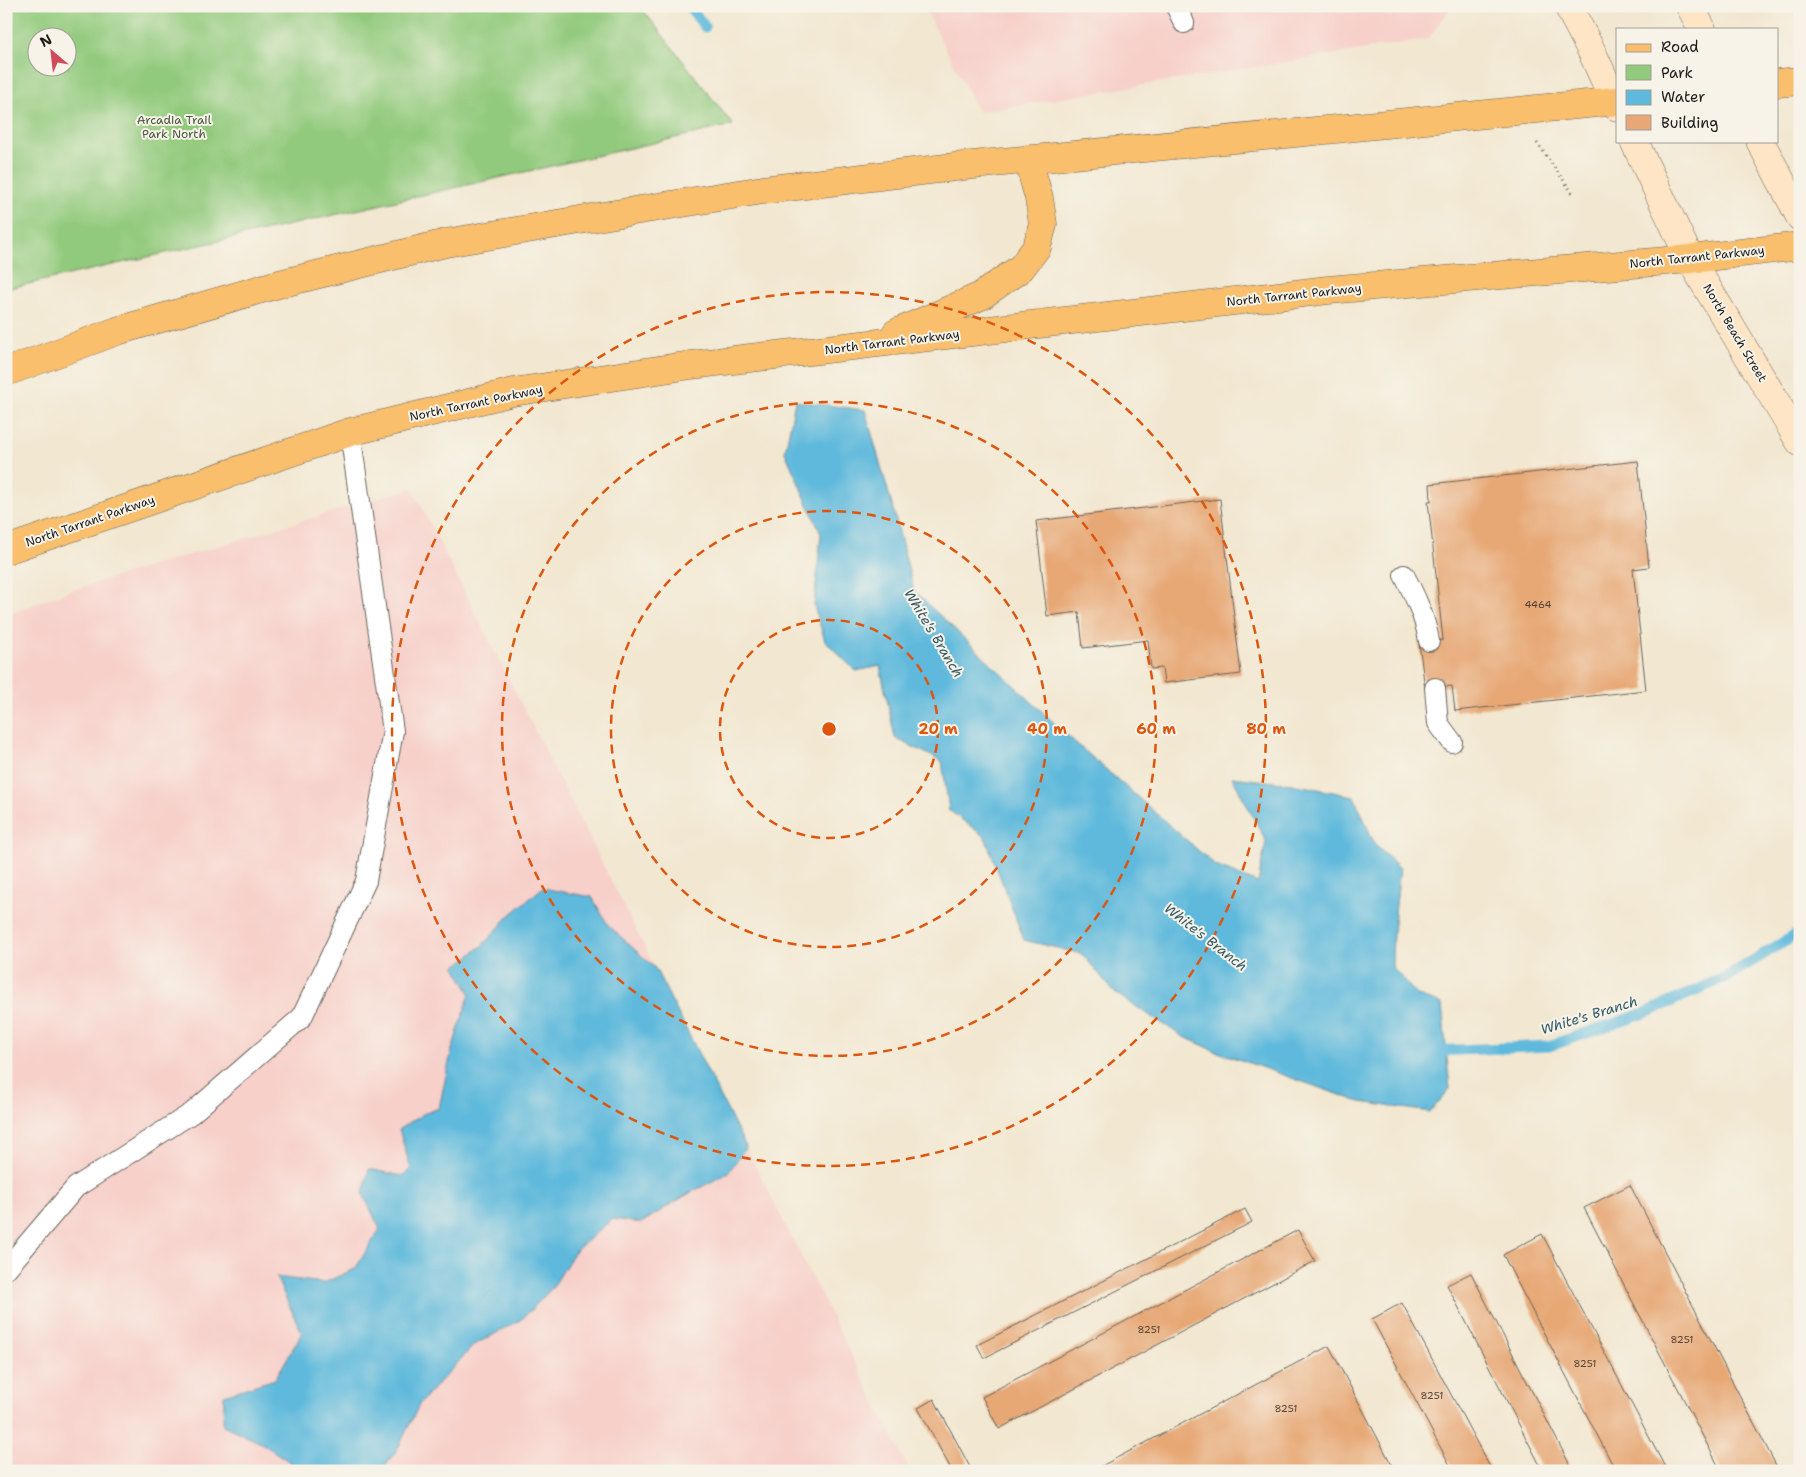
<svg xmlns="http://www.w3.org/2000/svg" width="1806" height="1477" viewBox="0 0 1806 1477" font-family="'Shantell Sans',sans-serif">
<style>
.built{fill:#f7d0ca}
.green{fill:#92ca7d;stroke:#57734c;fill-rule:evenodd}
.water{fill:#5eb9dc;stroke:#3d6a7c}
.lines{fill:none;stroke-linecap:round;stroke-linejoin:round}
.stream{stroke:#5eb9dc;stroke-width:11}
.building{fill:#e7a876}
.service-casing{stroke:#67635b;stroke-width:22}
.secondary-casing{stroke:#67635b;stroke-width:29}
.primary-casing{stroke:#67635b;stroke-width:29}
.path{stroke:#67635b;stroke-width:3;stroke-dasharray:1 4;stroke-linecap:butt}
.service{stroke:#fff;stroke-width:20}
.secondary{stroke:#fde5c5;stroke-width:28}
.primary{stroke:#f9bf6d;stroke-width:28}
.ring{fill:none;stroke:#de560d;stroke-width:2.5;stroke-dasharray:9 6}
.labels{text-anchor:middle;stroke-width:4;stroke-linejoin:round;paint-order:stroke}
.number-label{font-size:10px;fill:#4f3f32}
.park-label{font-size:12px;fill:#45593e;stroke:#f7f3e8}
.street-label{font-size:12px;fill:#1c1c1c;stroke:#f7f3e8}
.water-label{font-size:14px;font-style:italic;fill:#365b69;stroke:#f7f3e8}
.centre{fill:#de560d;stroke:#f7f3e8;stroke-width:2.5}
.ring-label{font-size:15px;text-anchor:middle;font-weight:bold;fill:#de560d;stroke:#f7f3e8;stroke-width:4;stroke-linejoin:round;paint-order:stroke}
</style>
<rect width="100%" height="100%" fill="#f7f3e8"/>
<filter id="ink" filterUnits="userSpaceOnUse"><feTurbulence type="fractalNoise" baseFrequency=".02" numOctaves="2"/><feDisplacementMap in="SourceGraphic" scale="10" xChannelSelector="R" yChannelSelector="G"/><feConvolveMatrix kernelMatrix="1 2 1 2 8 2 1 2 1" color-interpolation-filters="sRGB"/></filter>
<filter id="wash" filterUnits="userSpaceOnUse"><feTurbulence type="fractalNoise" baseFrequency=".0096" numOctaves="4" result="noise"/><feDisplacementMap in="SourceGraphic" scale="20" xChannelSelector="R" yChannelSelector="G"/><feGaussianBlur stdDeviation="1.12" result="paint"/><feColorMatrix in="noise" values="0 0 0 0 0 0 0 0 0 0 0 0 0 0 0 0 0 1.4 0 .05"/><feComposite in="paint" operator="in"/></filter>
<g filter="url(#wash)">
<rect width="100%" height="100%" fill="#f2e7d0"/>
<path class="built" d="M924,6H1452L1428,39L978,112Z
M412,488L910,1471H6V615L72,590Z"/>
<path class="green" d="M6,6H640L733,125L6,289ZM38,38H68V68H38Z"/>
<path class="water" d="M795,401L865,410L894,512L914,591L1069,737L1216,866L1258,883L1266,841L1232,777L1292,784L1354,796L1375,845L1400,868L1393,932L1392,967L1418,996L1442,1004L1450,1089L1430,1112L1360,1102L1218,1052L1182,1036L1115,993L1082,954L1024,940L985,837L949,810L942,761L895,738L880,666L856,671L825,641L814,606L821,534L785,452Z
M542,888L592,897L608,925L655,968L746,1147L728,1173L688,1194L641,1223L612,1219L575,1251L553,1287L521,1320L474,1345L420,1403L398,1448L382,1471H304L261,1443L223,1425L224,1395L275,1379L302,1333L276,1277L323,1283L355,1269L380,1229L363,1194L369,1169L402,1176L411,1169L399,1129L423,1114L439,1108L451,1053L470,993L455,967L482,946L509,916Z"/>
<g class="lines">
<path class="stream" d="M689,6L705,27
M1432,1051L1549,1046L1648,1012L1728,976L1800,932"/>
</g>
<g id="blocks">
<path class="building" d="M1638,461L1649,567L1633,569L1646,690L1455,711L1452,686L1425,689L1419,643L1443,640L1428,501H1431L1430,484Z
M1220,499L1241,674L1164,683L1162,668L1151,669L1148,640L1083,648L1079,612L1047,616L1036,521Z
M1630,1185L1779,1471H1721L1584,1208Z
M1245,1209L1252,1222L984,1358L977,1345Z
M1298,1230L1315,1261L999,1429L982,1397Z
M1542,1234L1667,1471H1616L1503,1255Z
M1471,1273L1573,1471H1543L1447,1285Z
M1402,1303L1492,1471H1453L1372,1319Z
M1329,1346L1395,1471H1092Z
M934,1399L972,1471H952L918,1408Z"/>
</g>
</g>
<g filter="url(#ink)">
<use href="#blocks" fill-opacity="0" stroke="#67635b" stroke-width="1"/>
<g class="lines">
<g class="service-casing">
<path id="service" d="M1176,6L1184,23
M1404,575C1415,596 1425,617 1429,641
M1435,688L1438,723L1452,742
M6,1269L76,1187L192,1113L302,1017L366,881L393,731L350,432"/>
</g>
<g class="secondary-casing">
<path id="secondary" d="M1568,6L1592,52L1617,107
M1690,6L1702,29
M1634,141L1690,259L1800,442
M1760,141L1800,217"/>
</g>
<g class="primary-casing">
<path id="primary" d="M1777,83L1800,81
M896,333L981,296L1021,268L1037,247L1043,224L1039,198L1028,159
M6,372L117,331L275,285L446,243L609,215L763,190L963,166L1617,101
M6,550L350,432L513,392L691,365L1328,290L1690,259L1800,246"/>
</g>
<path class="path" d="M1537,143L1574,195"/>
<use href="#service" class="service"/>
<use href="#secondary" class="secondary"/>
<use href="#primary" class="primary"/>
</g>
</g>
<g class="ring">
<circle cx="829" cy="729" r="109"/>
<circle cx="829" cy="729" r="218"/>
<circle cx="829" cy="729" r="327"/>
<circle cx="829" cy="729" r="437"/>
</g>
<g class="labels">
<g class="number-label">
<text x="1538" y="608">4464</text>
<text x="1149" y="1333">8251</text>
<text x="1682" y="1343">8251</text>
<text x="1585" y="1367">8251</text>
<text x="1432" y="1399">8251</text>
<text x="1286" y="1412">8251</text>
</g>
<g class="park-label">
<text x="174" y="124">Arcadia Trail<tspan x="174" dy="14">Park North</tspan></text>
</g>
<g class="street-label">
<text transform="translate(1697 257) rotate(-6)" y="4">North Tarrant Parkway</text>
<text transform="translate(1294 295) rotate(-6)" y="4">North Tarrant Parkway</text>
<text transform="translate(1735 333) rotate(59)" y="4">North Beach Street</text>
<text transform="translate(892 342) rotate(-7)" y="4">North Tarrant Parkway</text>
<text transform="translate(476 403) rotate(-12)" y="4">North Tarrant Parkway</text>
<text transform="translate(90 521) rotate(-19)" y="4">North Tarrant Parkway</text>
</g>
<g class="water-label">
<text transform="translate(934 633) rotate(59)" y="5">White's Branch</text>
<text transform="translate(1206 937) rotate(38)" y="5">White's Branch</text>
<text transform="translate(1589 1015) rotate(-17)" y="5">White's Branch</text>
</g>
</g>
<circle cx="829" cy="729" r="8" class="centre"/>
<g class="ring-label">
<text x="938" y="734">20 m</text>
<text x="1047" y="734">40 m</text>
<text x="1156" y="734">60 m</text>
<text x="1266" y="734">80 m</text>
</g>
<rect width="1806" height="1477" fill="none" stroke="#f7f3e8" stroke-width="25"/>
<rect x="1616" y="28" width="162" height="115" fill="#f7f3e8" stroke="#9f9d96"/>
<rect x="1626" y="44" width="25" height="8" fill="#f9bf6d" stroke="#9f9d96"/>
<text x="1661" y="52" font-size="15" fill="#1c1c1c">Road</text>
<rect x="1626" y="65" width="25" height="15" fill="#92ca7d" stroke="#9f9d96"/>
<text x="1661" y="78" font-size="15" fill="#1c1c1c">Park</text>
<rect x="1626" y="90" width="25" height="15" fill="#5eb9dc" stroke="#9f9d96"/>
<text x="1661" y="102" font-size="15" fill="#1c1c1c">Water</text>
<rect x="1626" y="115" width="25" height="15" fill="#e7a876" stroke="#9f9d96"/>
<text x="1661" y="128" font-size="15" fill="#1c1c1c">Building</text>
<g transform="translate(52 52) rotate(332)"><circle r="24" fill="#f7f3e8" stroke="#9f9d96"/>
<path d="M0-4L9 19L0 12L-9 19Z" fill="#d1495b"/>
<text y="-8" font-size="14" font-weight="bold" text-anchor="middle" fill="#1c1c1c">N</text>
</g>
</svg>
